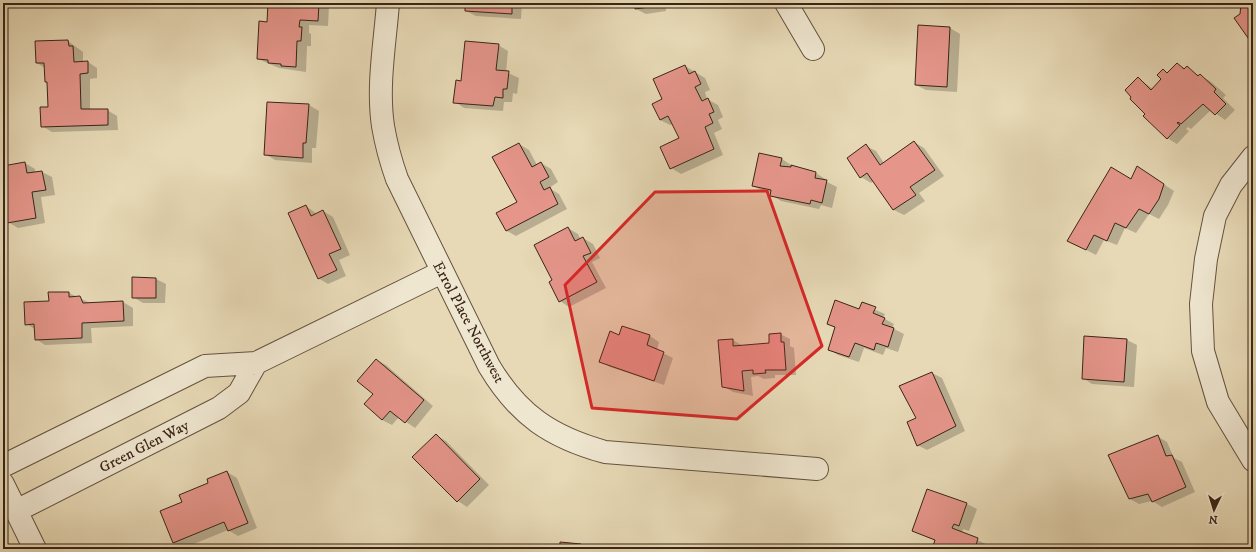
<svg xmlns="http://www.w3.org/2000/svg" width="1256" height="552" viewBox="0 0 1256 552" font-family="'IM FELL DW Pica',serif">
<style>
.shadow{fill:#0003}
.building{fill:#e5958a;stroke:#392517}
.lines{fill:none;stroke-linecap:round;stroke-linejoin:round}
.minor-casing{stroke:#64523f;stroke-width:24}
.minor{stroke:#efe6d0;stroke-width:22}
.marked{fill:#d62828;fill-opacity:0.2;stroke:#d62828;stroke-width:3;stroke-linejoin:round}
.labels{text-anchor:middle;stroke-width:3;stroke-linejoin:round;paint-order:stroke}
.street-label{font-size:15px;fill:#392517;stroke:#efe6d0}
</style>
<rect width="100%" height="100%" fill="#e7d9b6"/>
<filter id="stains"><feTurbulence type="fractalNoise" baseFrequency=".005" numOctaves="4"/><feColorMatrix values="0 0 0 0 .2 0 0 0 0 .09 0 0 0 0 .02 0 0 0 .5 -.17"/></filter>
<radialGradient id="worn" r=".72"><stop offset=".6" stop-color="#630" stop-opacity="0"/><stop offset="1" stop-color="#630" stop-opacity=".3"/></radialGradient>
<path class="shadow" d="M269,3H324L329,6L328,26L309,25V33L311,34V46H307L306,72L279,68L258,59L268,23Z
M466,3H522L521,19L476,16L466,11Z
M635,3H665L666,11L646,14L636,9Z
M919,26L950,28L960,34L957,92L926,90L916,85Z
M68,41L83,52V63L88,62L97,68V78L90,79V110H107L117,116L118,130L52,132L42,126L49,107L48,82L45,68L37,63Z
M498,45L508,51L506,72L519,78L517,94L513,93L512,102H504L503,111L464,108L455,102Z
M1177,64L1210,81L1226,95L1223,98L1235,110L1225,120L1211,110L1191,129L1188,127L1186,129L1189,131L1177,144L1167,138L1147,114L1138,78L1153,89L1163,79V70L1168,73Z
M685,66L705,78L710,90L705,92L707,99L718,105L723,117L718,120L722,129L714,133L723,155L681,174L671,168L680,139L673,124L670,125L660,120L663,100Z
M268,103L309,105L319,111L316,148H312V163L275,160L265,154Z
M914,142L924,148L944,176L919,193L925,201L904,215L894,210L874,181L871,183L861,177L866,146L876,151L884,163Z
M519,144L529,150L537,165L541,163L551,169L558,182L549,188L559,194L567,209L516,236L507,231L518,203Z
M782,159L791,165V166L816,173L825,179V181L837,187L832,208L821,205L819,209L781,201L771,195L772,193L763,191L753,186Z
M25,163L35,169V173L42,172L52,177L55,195L41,197L45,223L18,228L8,222L3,192V167Z
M1138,167L1174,191L1168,205L1159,219L1149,214L1136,233L1125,228L1117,245L1104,240L1096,255L1069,241L1131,180Z
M306,206L317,214L323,211L333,217L350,255L339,260L346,276L328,284L318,278Z
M568,228L578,234L581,240L583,238L593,244L600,258L592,262L606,288L569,307L560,301L553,281Z
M133,278L156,279L166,284L165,303H143L133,297Z
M69,293L90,303L123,302L133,308V326L91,328L92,343L45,345L36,339L35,329L26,324L50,302Z
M862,304L885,314L883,318L894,324L892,328L904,334L898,352L886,348L883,355L864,348L859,362L838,355L829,349L836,328L828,324L860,310Z
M780,334L790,339V346L794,348L796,375H775V378L764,379L758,376L751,377L753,396L733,392L723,386L733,340L743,346L770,344Z
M620,336H650L659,342L657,350L673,358L664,385L610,367L600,361Z
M1127,340L1137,345L1134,387L1092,384L1083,378Z
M377,360L386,365L433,406L415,428L399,417L392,425L382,420L365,404L374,394Z
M932,373L942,378L965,431L927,450L917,445Z
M436,435L446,441L489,485L467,507L458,501Z
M1157,436L1167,442L1174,458L1182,462L1195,492L1162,507L1152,501L1139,504L1130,499Z
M227,472L237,478L257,528L238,536L228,530L184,548L174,543L161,511L183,502Z
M928,490L967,504L977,509L969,531L963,529L962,533L988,545L986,549H933L936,541L913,531Z
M561,543L581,545L589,549H561Z"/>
<path class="building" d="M268,3H319L318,21L300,20L299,27H302L301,41H297L296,67L281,66V64L268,63V60L257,59L259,21L267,22Z
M465,3H512V14L465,11Z
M634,3H656V6L635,9Z
M1244,3H1253V45L1234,18L1240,14L1241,4Z
M918,25L950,27L947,87L915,85Z
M68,40L69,46H73L74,62L88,61V73L80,74L81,109H108V125L41,127L40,107H48L47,82H45L44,63H36L35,41Z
M465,41L499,44L496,70L509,71L507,89H503V98L495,97L493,106L453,103L456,80L461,81Z
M1177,63L1184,69L1187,66L1198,76L1200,74L1216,89L1214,92L1226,104L1215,115L1203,104L1181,124L1178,122L1177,123L1180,125L1167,139L1143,116L1145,114L1130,99L1131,97L1125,90L1138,77L1151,90L1161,79L1157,75L1163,69L1167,73Z
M685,65L689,74L695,71L701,84L695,87L702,101L708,98L714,112L709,114L713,123L705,127L714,149L670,169L660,147L679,138L668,116L660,120L652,104L662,99L653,79Z
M267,102L309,104L306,143H303V158L264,155Z
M914,141L935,170L910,187L916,195L893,210L867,173L860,178L847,158L866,144L880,165Z
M519,143L532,167L541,162L549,177L540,182L544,190L550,187L558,204L506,231L496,213L517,202L492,157Z
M759,153L782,158L780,166L791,167V165L816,172L815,178L827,180L822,203L811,200L810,204L770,196L771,190L752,186Z
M25,162L27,173L42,171L46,190L32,192L36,218L7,223L3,198V166Z
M1137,166L1164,184L1159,199L1149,214L1139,209L1126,228L1115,223L1107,241L1094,235L1086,250L1067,241L1111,167L1131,179Z
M306,205L311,216L323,210L341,249L329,254L337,270L318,279L288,213Z
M568,227L575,241L583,237L591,253L583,256L597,282L559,302L549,282L552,280L534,245Z
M132,277L156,278V298H132Z
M48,292H69V297L80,296L83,303L123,301L124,321L82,323V338L35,340L34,324L25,325L24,302L49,301Z
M835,300L859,309L862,302L876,307L873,313L885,318L882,324L894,328L888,347L876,343L874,350L855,343L849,357L828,350L835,327L827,324Z
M622,326L650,335L647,345L664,352L654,381L599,362L610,331L619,335Z
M781,333V342H784L786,370H765L766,373L753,374V370L742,371L744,391L722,387L718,340L733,339V346L769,343V334Z
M1084,336L1127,339L1124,382L1082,379Z
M376,359L424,400L405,423L390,411L382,420L364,404L373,394L357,381Z
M932,372L956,426L917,446L907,422L916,418L899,386Z
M436,434L480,479L457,502L412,457Z
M1158,435L1166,456L1172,455L1186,487L1152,502L1148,494L1129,499L1108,455Z
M227,471L248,523L228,531L224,522L173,543L160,511L182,502L179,495L208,483L207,479Z
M927,489L967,503L959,526L954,524L952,528L978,538L975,549H932L935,540L912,531Z
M560,542L581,544V549H560Z"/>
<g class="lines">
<g class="minor-casing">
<path id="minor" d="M388,3C385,43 377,86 383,126C386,144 391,162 397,179L489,366C518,415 551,437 605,452L817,469
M786,3L813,49
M1253,157L1231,185L1215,216L1206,259L1201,304L1203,351L1218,402L1253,460
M3,466L205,366L256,363L442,272
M3,484L35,549
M16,511L219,408L239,393L256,363"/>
</g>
<use href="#minor" class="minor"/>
</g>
<path class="marked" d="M767,191L822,346L737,419L592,408L565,285L655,192Z"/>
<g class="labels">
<g class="street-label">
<text transform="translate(469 322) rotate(62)" y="5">Errol Place Northwest</text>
<text transform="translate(144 446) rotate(-27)" y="5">Green Glen Way</text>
</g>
</g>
<rect width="1256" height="552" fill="none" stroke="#e7d9b6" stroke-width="16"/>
<rect x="4" y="4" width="1248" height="544" fill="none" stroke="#392517" stroke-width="2"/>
<rect x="8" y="8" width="1240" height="536" fill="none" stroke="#392517"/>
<g transform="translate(1214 510) rotate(184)" stroke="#efe6d0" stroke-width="3" paint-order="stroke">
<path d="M0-3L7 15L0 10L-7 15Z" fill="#392517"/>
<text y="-6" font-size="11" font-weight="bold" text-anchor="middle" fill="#392517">N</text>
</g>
<rect width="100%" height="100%" filter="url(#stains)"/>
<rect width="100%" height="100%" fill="url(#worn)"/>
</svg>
